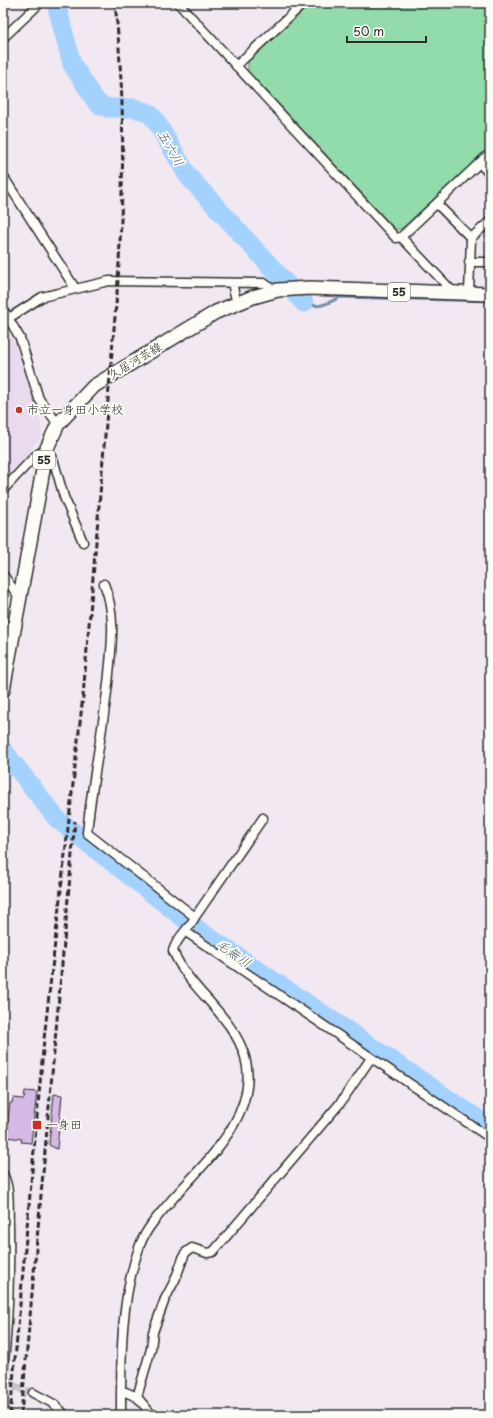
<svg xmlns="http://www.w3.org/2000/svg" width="493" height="1418" viewBox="0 0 493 1418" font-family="'Playpen Sans','Klee One',sans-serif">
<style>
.built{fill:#e9daee}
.green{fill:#92dcac;stroke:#5e846c}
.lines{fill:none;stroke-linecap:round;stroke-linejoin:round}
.stream{stroke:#738faa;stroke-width:3}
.river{stroke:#a3d2fe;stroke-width:19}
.building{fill:#d6b8e5;stroke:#2b2b2b}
.street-tunnel{stroke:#c9c2ca;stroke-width:8;stroke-dasharray:8 4;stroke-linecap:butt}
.street-casing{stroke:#2b2b2b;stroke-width:11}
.primary-casing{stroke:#2b2b2b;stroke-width:16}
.street{stroke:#fdfcf7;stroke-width:8}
.primary{stroke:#fdfcf7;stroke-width:13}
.rail{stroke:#2b2b2b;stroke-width:3;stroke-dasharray:6 3;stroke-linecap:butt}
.poi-dot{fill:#c8321e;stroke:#fdfcf7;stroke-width:1.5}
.labels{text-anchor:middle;stroke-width:3.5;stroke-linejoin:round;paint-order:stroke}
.shield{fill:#fdfcf7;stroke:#6a6a68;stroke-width:1}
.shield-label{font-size:11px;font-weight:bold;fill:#2b2b2b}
.street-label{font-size:12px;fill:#2b2b2b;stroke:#fdfcf7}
.poi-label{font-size:12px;fill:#2b2b2b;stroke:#fdfcf7;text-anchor:start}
.water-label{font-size:13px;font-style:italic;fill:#4f5d6a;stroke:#fdfcf7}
</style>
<rect width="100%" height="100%" fill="#f1e8f2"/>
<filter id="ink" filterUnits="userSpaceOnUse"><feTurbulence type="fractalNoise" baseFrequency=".025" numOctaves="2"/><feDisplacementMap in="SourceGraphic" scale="8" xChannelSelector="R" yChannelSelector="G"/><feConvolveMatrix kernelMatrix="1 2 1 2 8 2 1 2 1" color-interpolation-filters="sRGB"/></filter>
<g filter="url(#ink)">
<path class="built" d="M3,322L15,344L40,420L42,435L32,447V451L3,483Z"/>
<path class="green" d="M312,3H490V147L401,229H395L248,71V62Z"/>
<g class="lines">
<path class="stream" d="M304,303C319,309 327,304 340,297L490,301"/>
<path class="river" d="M56,3L72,64L97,103L108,108H134L147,112L154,118L188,176L304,303
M3,750L57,819L200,931L490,1127"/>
</g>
<path class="building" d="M25,1091L37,1092L31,1143L21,1142L22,1139L6,1137L10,1103H12L13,1098L24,1099Z
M54,1094L62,1095L57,1149L49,1145Z"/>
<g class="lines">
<path class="street-tunnel" d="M3,1382L33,1393"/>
<g class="street-casing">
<path id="street" d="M178,3L396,238L401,237L454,293
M3,38L40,3
M236,66L304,3
M480,164L490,174
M3,176L75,288
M437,204L471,238L469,293
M401,237L490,153
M471,238L490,221
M469,262H490
M232,283L237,304
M3,309L20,338L39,399L58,424
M9,318L42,297L109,281L264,283L275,291
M3,490L35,456L47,448L54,462L64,497L83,542
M3,575L20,598
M104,584C116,613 112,643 109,674C104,727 92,780 87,833L195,917C189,929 176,938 173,951C190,991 233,1015 245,1057C261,1115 203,1164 169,1203C158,1216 146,1229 140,1245C120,1300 121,1357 121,1415
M195,917L263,818
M186,932L490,1138
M3,1174C11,1189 8,1209 9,1225C10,1275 8,1323 3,1372
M121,1390L137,1397
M33,1393L54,1404L65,1415
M152,1415L137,1397L151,1349L153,1332L165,1299L175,1280L185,1253L192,1248L207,1253L213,1252L341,1102L371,1058"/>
</g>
<g class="primary-casing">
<path id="primary" d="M3,690L47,448L58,424L94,386L216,312L253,297L278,290L309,288L490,294"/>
</g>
<use href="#street" class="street"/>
<use href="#primary" class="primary"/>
<path class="rail" d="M10,1415L44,1039L83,696L118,281C122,209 125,136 120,64C119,44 117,23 115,3
M21,1415L75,821"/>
</g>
</g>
<g class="poi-dot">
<circle cx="19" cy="410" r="4"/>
<rect x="32" y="1120" width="10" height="10" rx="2"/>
</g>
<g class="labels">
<g class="shield">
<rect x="388" y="283" width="22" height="18" rx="3"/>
<rect x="33" y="451" width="22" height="18" rx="3"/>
</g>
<g class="shield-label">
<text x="399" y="296">55</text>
<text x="44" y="464">55</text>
</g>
<g class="street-label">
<text transform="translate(135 361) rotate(-31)" y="4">久居河芸線</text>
</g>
<g class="poi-label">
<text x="27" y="414">市立一身田小学校</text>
<text x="46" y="1129">一身田</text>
</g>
<g class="water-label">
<text transform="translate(171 148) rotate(60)" y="5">五六川</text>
<text transform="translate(234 953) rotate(34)" y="5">毛無川</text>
</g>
</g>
<rect width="493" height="1418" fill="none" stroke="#fdfcf7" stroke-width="16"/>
<rect x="8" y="8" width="477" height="1402" fill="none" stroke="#2b2b2b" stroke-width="1.5" filter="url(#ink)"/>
<path d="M347 36v6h79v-6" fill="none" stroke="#2b2b2b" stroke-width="2"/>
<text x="353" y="36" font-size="12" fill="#2b2b2b" stroke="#fdfcf7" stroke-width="3" paint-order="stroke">50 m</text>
</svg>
